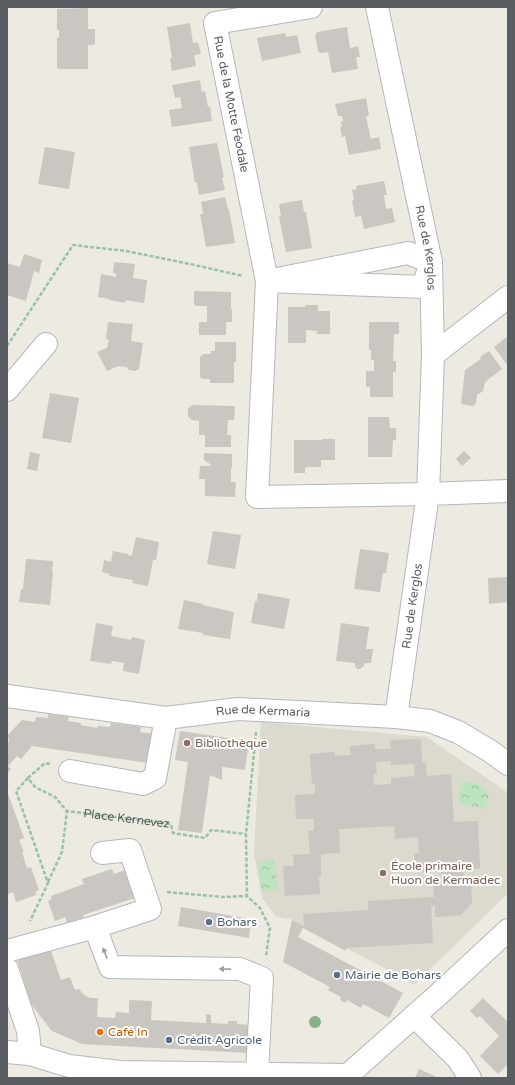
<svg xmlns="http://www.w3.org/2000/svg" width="515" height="1085" viewBox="0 0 515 1085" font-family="'Varela Round',sans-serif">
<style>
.education{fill:#dcd9cf}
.park{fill:url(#park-crowns)}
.building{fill:#cac6c1;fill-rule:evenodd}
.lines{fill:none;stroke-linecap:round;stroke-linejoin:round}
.minor-casing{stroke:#b4b7bb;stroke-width:24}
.path{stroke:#98c3a5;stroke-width:2.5;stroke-dasharray:4 2;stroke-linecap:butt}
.minor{stroke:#fff;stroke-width:22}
.tree{fill:#89b186}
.oneway{fill:#9c9ea1}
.education-dot{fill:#8d6e63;stroke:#fff;stroke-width:1.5}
.service-dot{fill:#5c6f8a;stroke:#fff;stroke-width:1.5}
.food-dot{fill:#e8710a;stroke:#fff;stroke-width:1.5}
.labels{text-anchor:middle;stroke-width:4;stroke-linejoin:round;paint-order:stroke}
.street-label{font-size:12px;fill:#5a5d62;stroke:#fff}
.education-label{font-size:12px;fill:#785e54;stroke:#fff;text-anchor:start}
.service-label{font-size:12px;fill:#4e5e75;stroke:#fff;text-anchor:start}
.food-label{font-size:12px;fill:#c56008;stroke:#fff;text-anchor:start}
</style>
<defs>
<pattern id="park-crowns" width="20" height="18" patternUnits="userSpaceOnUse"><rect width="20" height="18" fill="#bee3bf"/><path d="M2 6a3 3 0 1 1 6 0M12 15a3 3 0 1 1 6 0" fill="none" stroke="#9dbb9f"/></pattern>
</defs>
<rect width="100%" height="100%" fill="#eceae1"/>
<path class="education" d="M261,722L427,737L508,793V893L414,985L407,980L304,926L290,919L276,917L262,898L254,853Z"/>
<path class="park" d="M462,781L478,784L489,794L486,809L458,803Z
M274,860L278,890L263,892L261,887L258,861Z"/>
<path class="building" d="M88,8V29H95V45H88V69H57V38H59V30H57V9Z
M190,23L193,43L198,42L201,54L194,55L196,66L172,71L170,58H172L167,27Z
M347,27L350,48L358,46L360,57H356L358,69L332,73L328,52L321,53L318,51L315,35L317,32Z
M285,33L286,37L297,35L301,53L262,61L257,38Z
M200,80L202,92L205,91L208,107L210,106L212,121L172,127L169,110L182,108L180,97L175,98L172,85Z
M366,98L369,116L366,117L371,139L379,137L381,149L349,155L345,136L342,137L340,127H342L341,122L343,121L342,116H338L335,104Z
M217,143L224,177L222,178L225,190L199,195L197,182L195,183L189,147Z
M45,147L75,152L69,189L38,184Z
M384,181L387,195H384L386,209L392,208L395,222L364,229L361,216L355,217L352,201L354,200L352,190L357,189L356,186Z
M225,197L228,209H229L235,243L206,247L200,214H203L201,202Z
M302,200L304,212H306L312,248L286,252L279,217L281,216L279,204Z
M24,254L42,260L39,273L34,271L26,301L7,295V263L20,267Z
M114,262L135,264L133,278L147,280L144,303L125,300V303L109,300V299L98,297L101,274L116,277V273H113Z
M194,291L231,292V309H232V322H226V335H199V322H207V306H196L194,304Z
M305,305H318V311H330V334H317V331L306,330V343H288V307H305Z
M108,322L133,324L131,341L143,343L139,369L135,371L129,370L126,367L118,366L107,371L97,352L107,348L109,340L106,339Z
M369,322H399V334H394L393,361H396V372H393V397H370V387H366V371H374V360H371V350H369Z
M508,336V366L494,347Z
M215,342H236V362H234V383H210V379H202L200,377V357L203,354H211V351H215Z
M489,351L502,369L485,382L483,391L477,395L476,403L473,406L461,404L465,370L481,359L480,357Z
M50,393L79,398L71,443L42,438Z
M192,405L235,406L234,420H228L227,435H231V447H205V435H199V421L192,420L188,417V409Z
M368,417H389L390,428H396V440H393L392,457H368Z
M322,439H335V460H321V467H305V473H294V440H322Z
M464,451L471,458L462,466L456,459Z
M30,452L40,454L37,471L27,469Z
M204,453L232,454V468H231V482H236L235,497L205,496V479H199L200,466H210V464L204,460Z
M213,531L241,535L235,569L207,564Z
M136,537L159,542L156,560H153L148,586L132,583L133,580L109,576L110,574L102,572L104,560L111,562L113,551L128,554L129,556L132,555Z
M360,549L389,553L386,573H383L380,592L354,589Z
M26,559L53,561L52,573H53L50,605L19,602L21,589H23Z
M508,577V602L489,604L488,578Z
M258,593L290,599L284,629L251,623L255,601H257Z
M184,600L203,604V605L234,612L230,639L203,635V633L178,629Z
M96,623L113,626L111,636L131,640L132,637L145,640L139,674L123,671L124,663L112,661L111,664L90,661Z
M341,623L369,627L366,649H373L371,663H365L363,667L360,669H357L355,666V663L336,661Z
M48,714L69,717L68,721L81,723V725L97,728L98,726L110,727L111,723L141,727L140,732L153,734L148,763L32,746L21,759L17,756L8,766L11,769L7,774V742H9L8,735L22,720L35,722L36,717L48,718Z
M180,731L249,741L245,770L222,767V780L210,775L202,833L178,830L188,762L175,760Z
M421,739L422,763H426L427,776L451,774L454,822L478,821L480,868L463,869L464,880H471L472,903L461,915L435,917V906H431L433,943L346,948V951L303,928L298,937L403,993L389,1018L363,1004L361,1008L347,1000L346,1003L340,1000L341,997L328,990L330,987L283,962L292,920L304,926L303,914L368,910V901L434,897L433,879H441V871L418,872L415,870L414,855L415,853H419L418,837L395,839L394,826L339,829L340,853L321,854V877H319L320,894L285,896L283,866H294L293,855L310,854L308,831H314V819H296L295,795L315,794V784H312L310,754L335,752V756L351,755L350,746L375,744V749H391L390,740ZM391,761V765L414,764L415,776L391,778V784L374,785L373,774H377L376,762Z
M7,791L24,838L19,840L24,852H22L27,868L31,867L39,890L35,892L36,895L16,902L13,892L8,894L7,891Z
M112,869L114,874L125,870L135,898L83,915L84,917L67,923L65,917L55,921L48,901L52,899L51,896L84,884L82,879Z
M181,907L251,919L249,938L178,926Z
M50,948L61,980L70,977L75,990L79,989L83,994L90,998H98L97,1017L115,1018L116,1012L129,1013V1000L152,1001L151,1020L206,1023V1014L211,1015V1023L228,1024V1021H237V1024L251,1025L250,1053L82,1044L52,1031L31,1004L17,959Z
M483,998L508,1022V1064L498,1074L480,1056L499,1036L480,1016L477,1018L470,1011Z
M419,1069L439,1078H415Z"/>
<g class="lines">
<g class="minor-casing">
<g id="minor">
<path id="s2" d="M311,7L215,23L267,281L257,497L428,494L508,491"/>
<path id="s3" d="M377,7L431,262L433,355L428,494L396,717"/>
<path d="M408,253L431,262L423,287L267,281Z"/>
<path d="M433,355L508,297"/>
<path d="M7,390L46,344"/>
<path id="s4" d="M7,696L166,718L238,709L396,717L430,721L458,732L490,751L508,764"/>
<path d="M70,771L143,784L155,778L166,718"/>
<path d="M95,927L110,967L240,969L262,978L257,1074"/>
<path d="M7,951L95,927L150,909L130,850L102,853"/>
<path d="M7,969L28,1031L30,1054"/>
<path d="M414,1016L458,1059L470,1078"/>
<path d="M7,1052L30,1054L69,1066L120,1072L348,1075"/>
<path d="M348,1075L438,995L508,930"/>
</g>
</g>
<g class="path">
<path d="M7,346L73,245L126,251L190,264L243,276"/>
<path d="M256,732L246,834L247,896L260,908L270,928L266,956"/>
<path id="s1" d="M50,764L45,763L28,778L35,787L55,797L67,811L171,824L173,833L205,838L211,830L246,834"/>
<path d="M28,778L16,791L48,883L30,921"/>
<path d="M48,882L62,852L67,811"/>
<path d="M167,892L223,897L247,896"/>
</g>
<use href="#minor" class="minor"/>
</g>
<circle class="tree" cx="315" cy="1022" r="6"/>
<defs><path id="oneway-solid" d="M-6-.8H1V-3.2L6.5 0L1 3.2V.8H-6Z"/></defs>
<g class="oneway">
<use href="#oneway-solid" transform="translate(105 953) rotate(-111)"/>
<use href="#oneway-solid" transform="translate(225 969) rotate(-179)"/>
</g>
<g class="education-dot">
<circle cx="187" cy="743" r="4"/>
<circle cx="383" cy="873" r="4"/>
</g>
<g class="service-dot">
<circle cx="209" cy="922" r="4"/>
<circle cx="337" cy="975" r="4"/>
<circle cx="169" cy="1040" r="4"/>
</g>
<circle class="food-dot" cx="100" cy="1032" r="4"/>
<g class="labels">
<g class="street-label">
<text dy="4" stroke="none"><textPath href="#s2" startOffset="180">Rue de la Motte Féodale</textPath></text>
<text dy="4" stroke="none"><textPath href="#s3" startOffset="246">Rue de Kerglos</textPath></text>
<text transform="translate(412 606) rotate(-82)" y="4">Rue de Kerglos</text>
<text dy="4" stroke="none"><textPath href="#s4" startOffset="258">Rue de Kermaria</textPath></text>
<text dy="4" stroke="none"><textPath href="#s1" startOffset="140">Place Kernevez</textPath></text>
</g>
<g class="education-label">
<text x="195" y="747">Bibliothèque</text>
<text x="391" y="870">École primaire<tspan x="391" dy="14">Huon de Kermadec</tspan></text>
</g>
<g class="service-label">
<text x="217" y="926">Bohars</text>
<text x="345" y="979">Mairie de Bohars</text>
<text x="177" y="1044">Crédit Agricole</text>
</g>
<g class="food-label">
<text x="108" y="1036">Café In</text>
</g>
</g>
<rect width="515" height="1085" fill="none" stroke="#5a5d62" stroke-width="16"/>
</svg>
